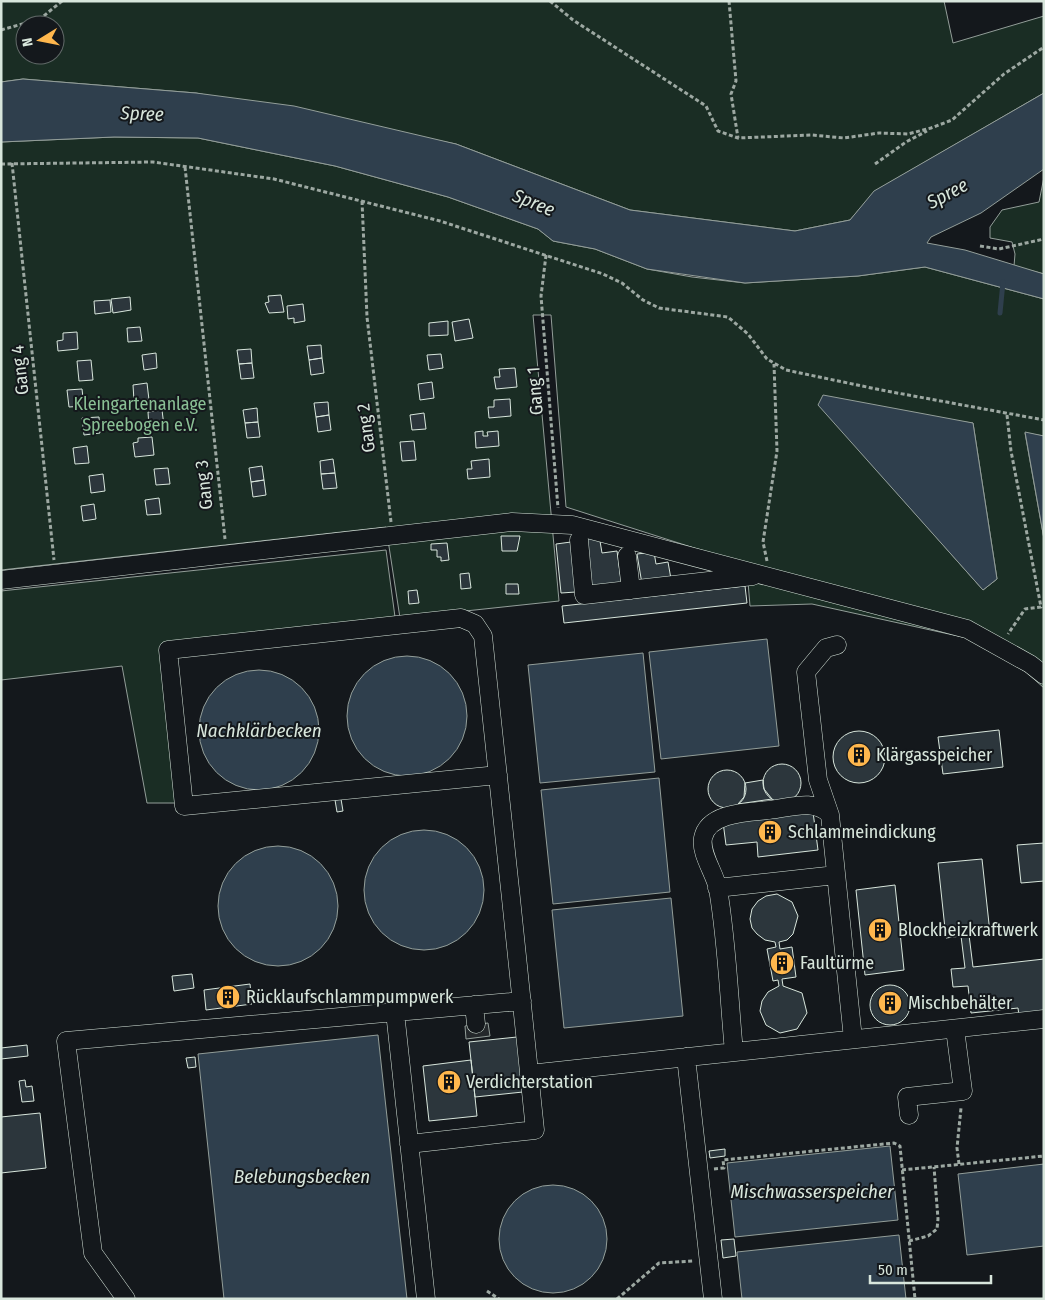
<svg xmlns="http://www.w3.org/2000/svg" width="1045" height="1300" viewBox="0 0 1045 1300" font-family="'Fira Sans Condensed',sans-serif">
<style>
.green{fill:#1a2d24;stroke:#939e99;fill-rule:evenodd}
.parking{fill:#24282b;stroke:#939e99}
.water{fill:#2f3f4d;stroke:#939e99}
.lines{fill:none;stroke-linecap:round;stroke-linejoin:round}
.stream{stroke:#2f3f4d;stroke-width:5}
.building{fill:#2c363c;stroke:#d8e6dc}
.minor-casing{stroke:#d8e6dc;stroke-width:19}
.path{stroke:#9da8a2;stroke-width:3;stroke-dasharray:4 2.5;stroke-linecap:butt}
.minor{stroke:#14181c;stroke-width:18}
.labels{text-anchor:middle;stroke-width:4;stroke-linejoin:round;paint-order:stroke}
.street-label{font-size:18px;fill:#d8e6dc;stroke:#14181c}
.park-label{font-size:18px;fill:#8ac095;stroke:#14181c}
.poi-label{font-size:18px;fill:#d8e6dc;stroke:#14181c;text-anchor:start}
.water-label{font-size:19px;font-style:italic;fill:#d8e6dc;stroke:#14181c}
</style>
<rect width="100%" height="100%" fill="#14181c"/>
<path class="green" d="M1,1H944L953,43L1044,16V93L875,191L850,220L795,231L630,210L456,144L196,93L23,79L1,82ZM25,25H55V55H25Z
M114,137L198,138L335,166L448,197L538,229L553,241L595,249L647,269L692,277L745,283L858,276L925,267L1044,299V436L1025,433L1044,539V688L1026,672L967,638L812,604L750,606L748,582L760,569L566,507L551,315H533L559,601L400,618L386,527L1,570V142ZM819,405L973,423L997,579L983,590Z
M1044,177V274L1014,266L1015,254L1012,242L990,238V227L1002,210L1039,202Z
M386,550L395,617L162,644L177,803H147L122,666L1,680V591Z"/>
<path class="parking" d="M488,1023L490,1036L466,1039L465,1026Z"/>
<path class="water" d="M23,79L196,93L294,106L456,144L630,210L795,231L850,220L874,191L1044,93V169L981,213L931,237L927,243L965,250L1044,274V299L925,267L858,276L745,283L647,269L595,249L553,241L538,229L448,197L335,166L198,138L114,137L1,142V82Z
M823,395L973,423L997,579L983,590L818,405Z
M1025,432L1044,436V539Z
M767,639L779,746L661,759L649,652Z
M643,653L655,772L540,783L528,665Z
M347 716a60 60 0 1 1 120 0a60 60 0 1 1-120 0Z
M199 730a60 60 0 1 1 120 0a60 60 0 1 1-120 0Z
M659,778L670,892L553,904L541,790Z
M364 890a60 60 0 1 1 120 0a60 60 0 1 1-120 0Z
M218 906a60 60 0 1 1 120 0a60 60 0 1 1-120 0Z
M671,898L683,1016L564,1028L552,910Z
M378,1035L407,1299H224L198,1054Z
M890,1146L898,1220L735,1237L727,1163Z
M1044,1164V1246L967,1255L958,1174Z
M499 1239a54 54 0 1 1 108 0a54 54 0 1 1-108 0Z
M899,1235L906,1299H742L737,1252Z"/>
<g class="lines">
<path class="stream" d="M1000,313L1003,282"/>
</g>
<path class="building" d="M281,295L284,312L269,313L265,303L269,302L268,296Z
M130,297L131,310L113,313L111,299Z
M110,300L111,312L95,314L94,301Z
M303,304L305,321L294,323V318L288,319L287,306Z
M469,319L473,338L455,341L452,322Z
M448,321V335L429,336V323Z
M140,327L142,341L128,342L127,328Z
M77,332L78,349L58,351L57,341L63,340V333Z
M321,345L322,358L309,360L307,346Z
M251,349L252,363L239,364L237,350Z
M156,353L157,368L144,370L142,355Z
M441,354L443,368L429,370L427,355Z
M322,358L324,373L311,375L309,360Z
M91,360L93,380L79,381L77,361Z
M252,363L254,378L241,379L239,364Z
M515,368L517,387L496,389L494,377H500L499,369Z
M432,382L434,398L420,400L418,384Z
M147,383L149,400L134,401L133,385Z
M82,389L84,406L69,407L67,390Z
M510,399L511,416L489,418L488,407H494V400Z
M328,402L329,415L316,417L314,403Z
M257,408L258,422L245,423L243,410Z
M162,410L164,426L149,427L148,412Z
M424,413L426,429L412,430L410,415Z
M329,415L331,430L318,432L316,417Z
M99,417L100,433L84,435L82,418Z
M258,422L260,437L247,438L245,423Z
M483,431V436H488L487,432L498,431L499,446L476,448L475,432Z
M152,437L154,455L135,457L133,443L138,442V438Z
M414,441L416,460L402,461L400,442Z
M87,446L89,463L75,464L73,448Z
M333,459L335,473L321,474L320,461Z
M489,459L490,477L468,479L467,469H472L471,461Z
M262,466L264,480L251,482L249,468Z
M168,468L170,484L156,485L154,469Z
M335,473L337,488L323,489L321,474Z
M103,474L105,491L91,493L89,476Z
M264,480L266,495L253,497L251,482Z
M159,498L161,514L147,515L145,500Z
M94,504L96,519L83,521L81,506Z
M599,535L602,553L617,551L622,587L592,591L584,537Z
M501,536H520L517,551H502Z
M571,542L576,592L561,593L556,544Z
M447,543L449,560L441,561V557H437V550H431V544Z
M654,552L656,564L668,562L671,579L642,584L637,554Z
M469,573L471,588L461,589L460,574Z
M506,584H518L519,594H506Z
M745,586L747,603L564,623L562,606Z
M417,590L419,603L409,604L408,591Z
M999,730L1003,767L943,774L938,737Z
M833 757a26 26 0 1 1 52 0a26 26 0 1 1-52 0Z
M763 783a19 19 0 1 1 38 0a19 19 0 1 1-38 0Z
M708 789a19 19 0 1 1 38 0a19 19 0 1 1-38 0Z
M763,780L764,789L772,799L738,804L744,797L745,783Z
M341,799L343,811L337,812L335,800Z
M813,812L818,850L758,857L757,842L726,845L723,822Z
M1044,843V881L1021,883L1017,845Z
M982,859L990,933L969,935L973,967L1044,959V1013L1019,1016L1018,1008L971,1013L968,986L953,987L951,969L965,968L961,936L946,938L938,863Z
M895,885L904,970L865,975L856,890Z
M777,894L792,902L798,916L793,934L787,940L779,942L780,949L792,947L796,977L782,979L783,986L802,993L807,1013L797,1029L780,1033L766,1025L760,1011L762,1001L768,992L779,986L778,980L773,981L767,949L776,947L775,942L765,940L757,934L752,928L750,919L752,909L758,901L766,896Z
M192,974L194,988L174,991L172,976Z
M250,984L252,1004L206,1010L204,990Z
M870 1005a20 20 0 1 1 40 0a20 20 0 1 1-40 0Z
M517,1037L523,1092L475,1097L469,1042Z
M27,1045L28,1056L1,1059V1048Z
M195,1057L196,1067L188,1068L186,1058Z
M471,1060L477,1116L429,1121L423,1066Z
M25,1080L26,1087L32,1086L34,1101L22,1102L19,1081Z
M40,1113L46,1168L1,1173V1117Z
M725,1149V1156L710,1158L709,1151Z
M734,1239L736,1256L723,1258L721,1240Z"/>
<g class="lines">
<g class="minor-casing">
<path id="minor" d="M579,540L584,595L753,576
M627,556L631,590
M1,580L512,522L572,525L967,629L1030,664L1044,675
M837,645L826,648L806,672L818,780L830,815L853,1039
M717,888L836,875
M474,1005L476,1024
M395,1012L426,1299
M734,1052C729,999 727,941 718,889C715,873 700,854 703,838C708,812 750,812 769,810C789,808 815,798 830,815
M686,1057L713,1299
M529,1074L1044,1019
M909,1115L907,1097L963,1091L955,1029
M409,1144L535,1130C518,965 501,801 483,636L475,624L461,618L168,650L184,806L498,775
M126,1299L93,1253L66,1041L522,1001"/>
</g>
<path class="path" d="M550,1L573,20L706,106L718,131L738,138L812,135L844,138L879,133L908,134L931,128L952,120L1004,74L1044,47
M729,1L736,81L731,94L738,138
M1,30L40,19L62,1
M12,163L54,560
M1,164L153,162L274,179L440,221L603,274L622,283L643,300L659,308L728,317L748,334L767,359L786,370L881,390L1044,420
M875,164L906,142L927,131
M185,167L225,539
M362,201L367,317L391,522
M980,246L999,249L1044,239
M546,255L541,296L558,508
M1007,415L1011,451L1041,607L1025,609L1008,634
M767,561L763,542L777,451L774,364
M959,1164L957,1148L961,1108
M714,1169L724,1168L723,1160L894,1143L900,1146L915,1299
M902,1170L1044,1156
M909,1241L928,1236L937,1229L938,1219L934,1167
M487,1291L499,1299
M617,1299L659,1263L693,1261"/>
<use href="#minor" class="minor"/>
</g>
<defs>
<g id="building-disc" transform="scale(1.25)"><circle r="9.5" fill="#ffb74d" stroke="#14181c"/><path d="M-4-6H4V6H1V3H-1V6H-4ZM-2.5-4.3h1.7v1.8h-1.7ZM.8-4.3h1.7v1.8H.8ZM-2.5-1h1.7V.8h-1.7ZM.8-1h1.7V.8H.8Z" fill="#111"/></g>
</defs>
<g fill-rule="evenodd">
<use href="#building-disc" x="859" y="755"/>
<use href="#building-disc" x="770" y="832"/>
<use href="#building-disc" x="880" y="930"/>
<use href="#building-disc" x="782" y="963"/>
<use href="#building-disc" x="228" y="997"/>
<use href="#building-disc" x="890" y="1003"/>
<use href="#building-disc" x="449" y="1082"/>
</g>
<g class="labels">
<g class="street-label">
<text transform="translate(20 370) rotate(-96)" y="6">Gang 4</text>
<text transform="translate(535 391) rotate(-94)" y="6">Gang 1</text>
<text transform="translate(366 428) rotate(-97)" y="6">Gang 2</text>
<text transform="translate(204 485) rotate(-96)" y="6">Gang 3</text>
</g>
<g class="park-label">
<text x="140" y="410">Kleingartenanlage<tspan x="140" dy="21">Spreebogen e.V.</tspan></text>
</g>
<g class="poi-label">
<text x="876" y="761">Klärgasspeicher</text>
<text x="788" y="838">Schlammeindickung</text>
<text x="898" y="936">Blockheizkraftwerk</text>
<text x="800" y="969">Faultürme</text>
<text x="246" y="1003">Rücklaufschlammpumpwerk</text>
<text x="908" y="1009">Mischbehälter</text>
<text x="466" y="1088">Verdichterstation</text>
</g>
<g class="water-label">
<text transform="translate(142 113) rotate(2)" y="7">Spree</text>
<text transform="translate(947 193) rotate(-28)" y="7">Spree</text>
<text transform="translate(534 202) rotate(22)" y="7">Spree</text>
<text x="259" y="737">Nachklärbecken</text>
<text x="302" y="1183">Belebungsbecken</text>
<text x="812" y="1198">Mischwasserspeicher</text>
</g>
</g>
<rect width="1045" height="1300" fill="none" stroke="#d8e6dc" stroke-width="5"/>
<g transform="translate(40 40) rotate(260)"><circle r="24" fill="#14181c" stroke="#626a69"/>
<path d="M0-4L9 19L0 12L-9 19Z" fill="#ffb74d"/>
<text y="-8" font-size="14" font-weight="bold" text-anchor="middle" fill="#d8e6dc">N</text>
</g>
<path d="M870 1275v8h121v-8" fill="none" stroke="#d8e6dc" stroke-width="2.5"/>
<text x="878" y="1275" font-size="15" fill="#d8e6dc" stroke="#14181c" stroke-width="4" paint-order="stroke">50 m</text>
</svg>
